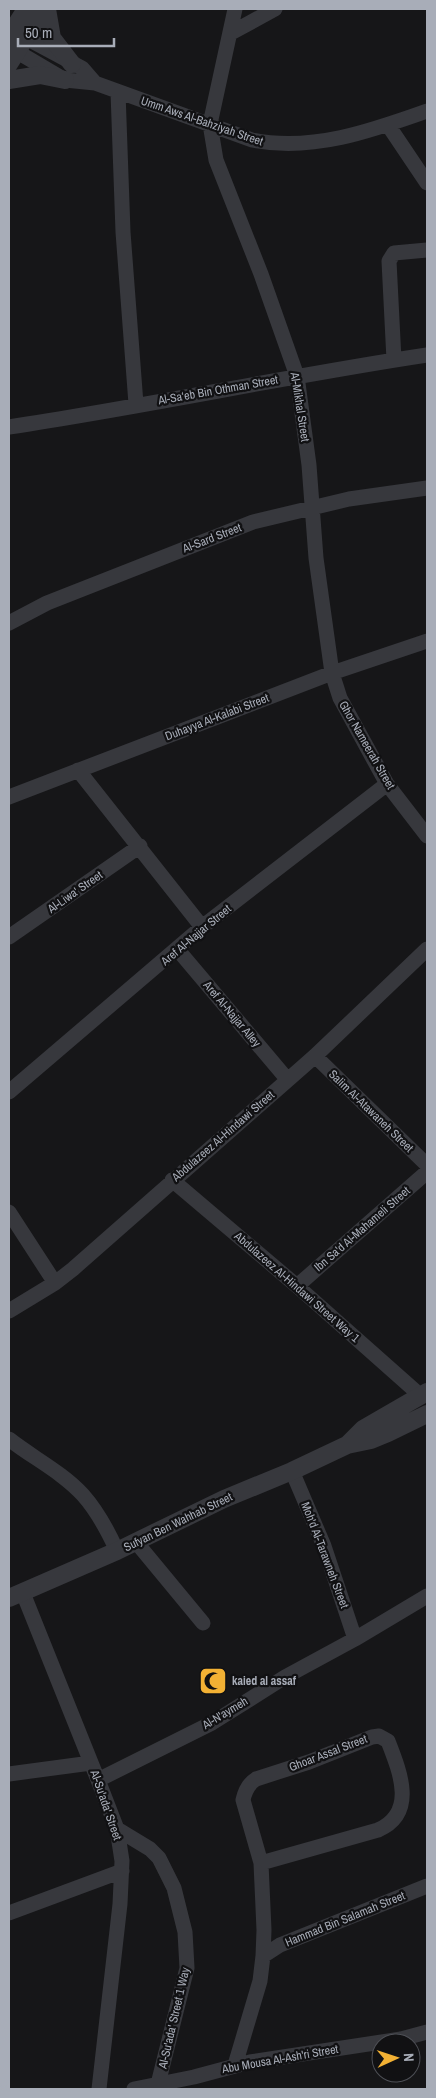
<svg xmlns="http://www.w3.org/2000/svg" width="436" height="2098" viewBox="0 0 436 2098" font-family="'Archivo Narrow',sans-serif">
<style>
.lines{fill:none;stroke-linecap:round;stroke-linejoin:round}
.minor{stroke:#37383d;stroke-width:15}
.tertiary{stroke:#37383d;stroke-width:18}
.labels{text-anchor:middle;stroke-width:4.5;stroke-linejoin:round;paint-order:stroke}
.street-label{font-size:12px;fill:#a8adb8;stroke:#111113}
.poi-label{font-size:12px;font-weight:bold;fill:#a8adb8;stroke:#111113;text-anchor:start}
</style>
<rect width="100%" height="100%" fill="#161618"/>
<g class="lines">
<path class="minor" d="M235,9L210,124L216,160L261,274L297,376L309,465L316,558L332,673L340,698L387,784L427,836
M16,30L26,38L82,68L95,83
M231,33L275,9
M9,47L65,80L95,83L252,140C312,152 371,131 427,111
M118,92L123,232L136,404
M388,125L427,183
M394,360L389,261L394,253L427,250
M9,427C149,406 287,376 427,355
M9,623L47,603L253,522L349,499L427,488
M78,770L202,927
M9,797L332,673L427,641
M9,937L140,846
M178,950L287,1079
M315,1056L427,1165
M9,1092L202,927L387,784
M172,1180L297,1286L421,1396
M9,1212L55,1283
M297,1286L427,1172
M9,1311L55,1283L73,1269L315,1056L427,949
M9,1439C33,1458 62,1472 83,1495C98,1512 108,1531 117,1551
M292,1471L324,1546L355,1639
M136,1542L203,1623
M23,1593L98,1780L117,1829L120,1848L122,1861L120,1904L99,2089
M9,1774L91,1763
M98,1780L212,1723L285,1677L355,1639L427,1596
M117,1829L150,1849L159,1858L174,1888L185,1932L187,1968L158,2084
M9,1913L122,1871
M263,1956L280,1945L427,1886
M235,2065L260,1981L263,1956L264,1930L261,1863L243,1800C245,1791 248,1784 256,1779L309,1762L372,1737L379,1736L388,1741C400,1772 417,1813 378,1830L261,1863
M134,2089L194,2077L250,2062L401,2039L427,2032"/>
<path class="tertiary" d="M47,9L52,38L72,64
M9,36L26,9
M9,64L44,9
M9,80L40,75L65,80
M347,1445L363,1429L427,1392
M9,1598L117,1551L224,1499L292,1471L347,1445L371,1440L388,1433L427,1414"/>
</g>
<defs>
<g id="mosque-square" transform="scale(1.4375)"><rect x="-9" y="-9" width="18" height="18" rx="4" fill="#f2b134" stroke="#111113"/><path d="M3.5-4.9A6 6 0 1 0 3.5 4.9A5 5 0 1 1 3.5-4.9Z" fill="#111"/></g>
</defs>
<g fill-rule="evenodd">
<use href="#mosque-square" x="213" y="1681"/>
</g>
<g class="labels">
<g class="street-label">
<text transform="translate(202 121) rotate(19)" y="4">Umm Aws Al-Bahziyah Street</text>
<text transform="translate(218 390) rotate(-10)" y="4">Al-Sa‘eb Bin Othman Street</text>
<text transform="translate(300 407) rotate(81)" y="4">Al-Mikhal Street</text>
<text transform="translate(212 538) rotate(-21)" y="4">Al-Sard Street</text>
<text transform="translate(217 717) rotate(-21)" y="4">Duhayya Al-Kalabi Street</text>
<text transform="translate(367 745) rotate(60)" y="4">Ghor Nameerah Street</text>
<text transform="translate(75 892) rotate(-35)" y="4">Al-Liwa' Street</text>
<text transform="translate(196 935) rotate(-40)" y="4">Aref Al-Najjar Street</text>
<text transform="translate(232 1014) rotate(50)" y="4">Aref Al-Najjar Alley</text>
<text transform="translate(371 1111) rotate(44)" y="4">Salim Al-Atawaneh Street</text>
<text transform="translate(223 1136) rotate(-41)" y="4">Abdulazeez Al-Hindawi Street</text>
<text transform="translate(362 1229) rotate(-41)" y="4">Ibn Sa'd Al-Mahameli Street</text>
<text transform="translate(297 1287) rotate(41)" y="4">Abdulazeez Al-Hindawi Street Way 1</text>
<text transform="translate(178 1522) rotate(-26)" y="4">Sufyan Ben Wahhab Street</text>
<text transform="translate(325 1555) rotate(69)" y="4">Moh'd Al-Tarawneh Street</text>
<text transform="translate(225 1713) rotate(-31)" y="4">Al-N'aymeh</text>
<text transform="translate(328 1753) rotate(-21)" y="4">Ghoar Assal Street</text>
<text transform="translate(106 1805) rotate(71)" y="4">Al-Su'ada' Street</text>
<text transform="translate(345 1919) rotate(-22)" y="4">Hammad Bin Salamah Street</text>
<text transform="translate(174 2018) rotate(-77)" y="4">Al-Su'ada' Street 1 Way</text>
<text transform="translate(280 2059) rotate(-10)" y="4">Abu Mousa Al-Ash'ri Street</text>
</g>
<g class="poi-label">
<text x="232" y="1685">kaied al assaf</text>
</g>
</g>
<rect width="436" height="2098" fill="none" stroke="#a8adb8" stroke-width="20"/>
<g transform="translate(396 2058) rotate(87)"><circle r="24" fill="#111113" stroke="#4d4f55"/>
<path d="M0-4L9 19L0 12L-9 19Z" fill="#f2b134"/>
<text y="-8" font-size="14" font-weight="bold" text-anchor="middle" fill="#a8adb8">N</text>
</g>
<path d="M18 38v8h96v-8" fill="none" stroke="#a8adb8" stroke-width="2.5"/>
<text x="25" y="38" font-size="15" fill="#a8adb8" stroke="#111113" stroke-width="4" paint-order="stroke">50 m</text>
</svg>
